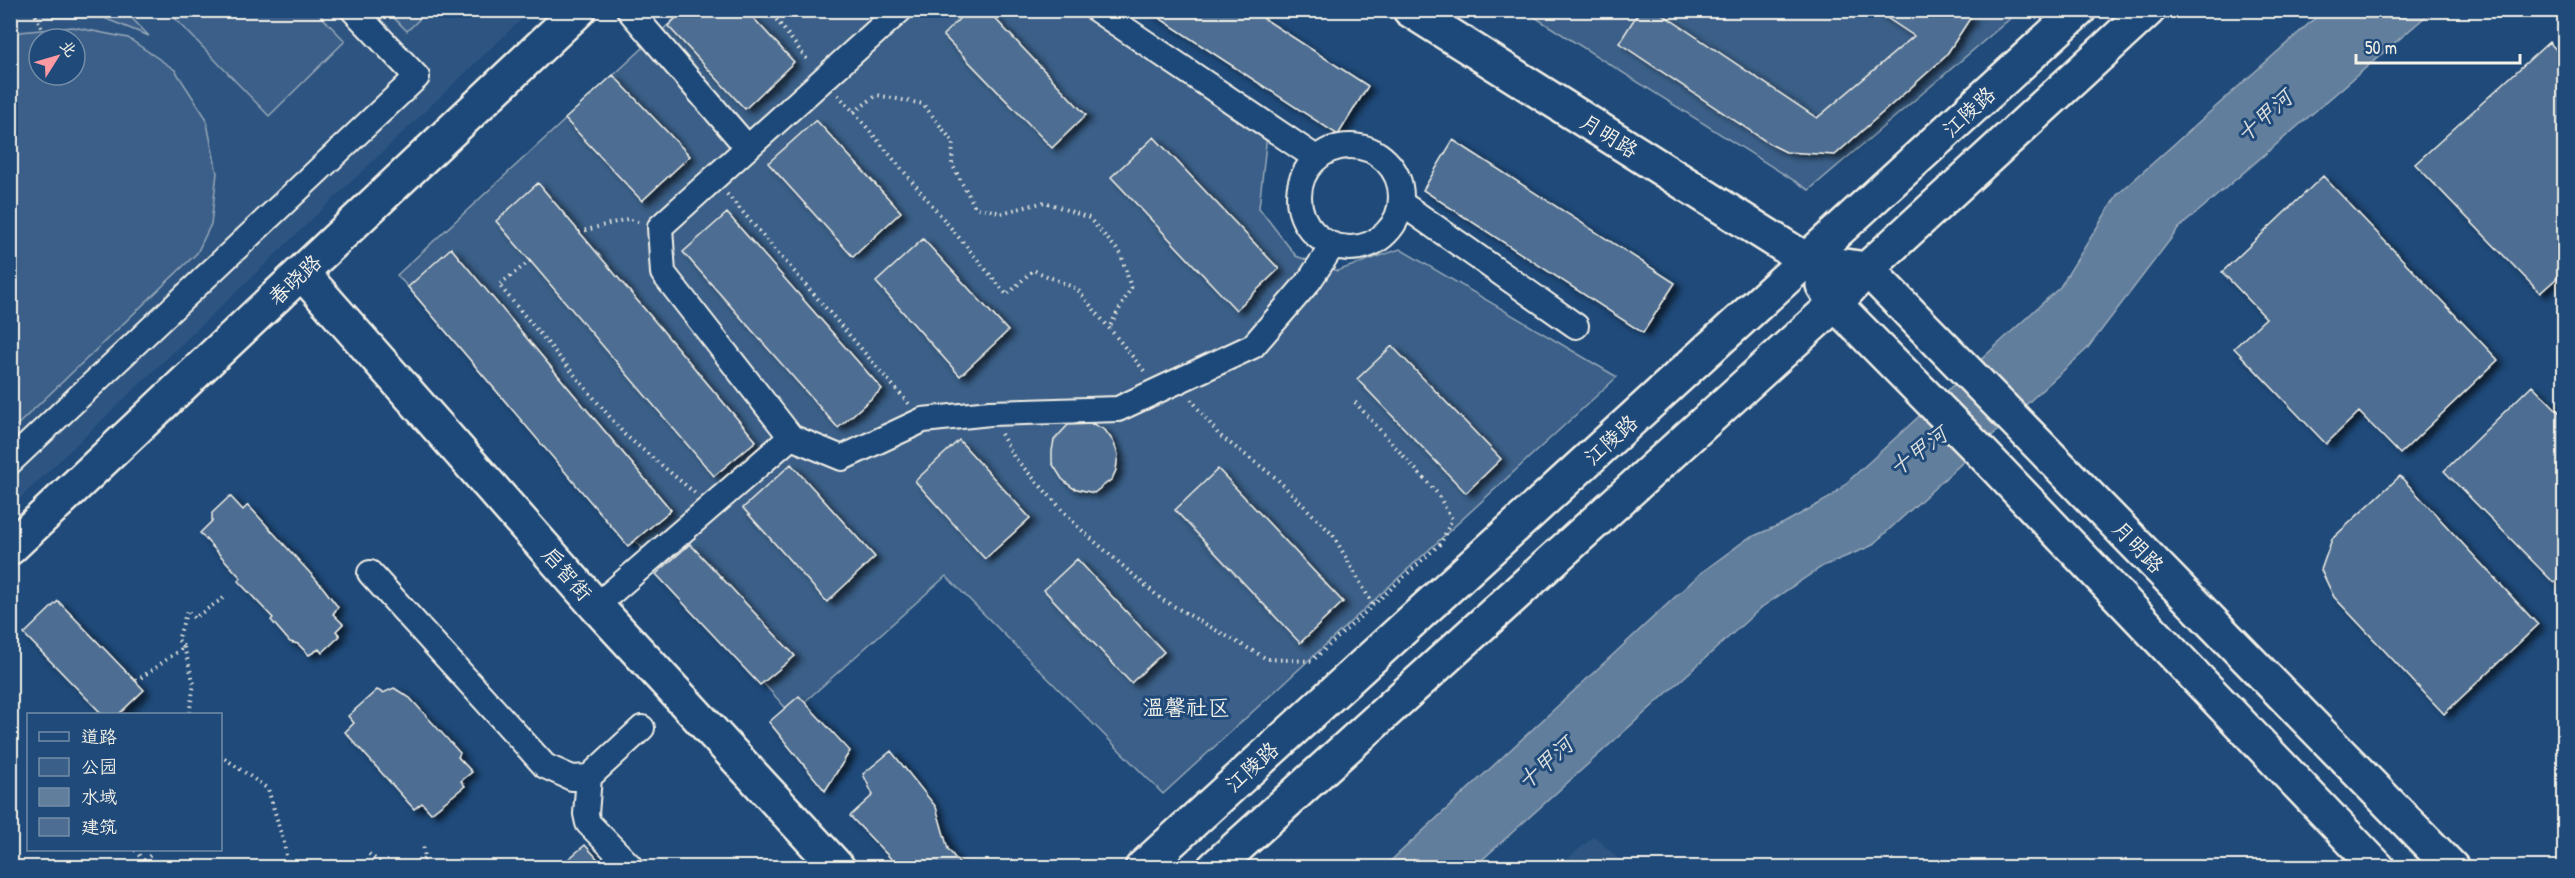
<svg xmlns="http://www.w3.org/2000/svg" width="2575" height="878" viewBox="0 0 2575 878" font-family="'Patrick Hand','LXGW WenKai TC',sans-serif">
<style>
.built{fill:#2d5581;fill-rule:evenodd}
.green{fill:#3a5f88;stroke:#97a8b8;stroke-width:1.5;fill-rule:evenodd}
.water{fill:#627e9d;stroke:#9cacbb;stroke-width:1.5}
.building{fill:#4d6e92;stroke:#f4f1e8;stroke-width:1.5;filter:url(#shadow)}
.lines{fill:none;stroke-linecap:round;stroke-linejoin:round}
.street-casing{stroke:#f4f1e8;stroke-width:28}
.secondary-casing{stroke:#f4f1e8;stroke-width:38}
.path{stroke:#f4f1e8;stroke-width:4;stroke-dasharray:1.5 4.5;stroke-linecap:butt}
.street{stroke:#1f4a7a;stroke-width:24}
.secondary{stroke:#1f4a7a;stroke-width:33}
.labels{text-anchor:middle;stroke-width:6;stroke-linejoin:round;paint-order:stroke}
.street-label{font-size:21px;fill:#f4f1e8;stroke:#1f4a7a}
.water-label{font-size:22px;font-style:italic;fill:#dee0dd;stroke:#1f4a7a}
.neighbourhood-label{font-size:22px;fill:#f4f1e8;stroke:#1f4a7a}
</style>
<defs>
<filter id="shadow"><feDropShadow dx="6" dy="4" stdDeviation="3" flood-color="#0009"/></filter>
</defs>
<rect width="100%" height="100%" fill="#1f4a7a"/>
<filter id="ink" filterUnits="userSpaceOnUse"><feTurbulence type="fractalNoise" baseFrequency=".0167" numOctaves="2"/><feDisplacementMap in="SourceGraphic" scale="12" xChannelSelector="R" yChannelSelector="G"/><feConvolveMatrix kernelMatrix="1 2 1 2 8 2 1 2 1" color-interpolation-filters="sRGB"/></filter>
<g filter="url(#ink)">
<path class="built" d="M11,11H530L11,507ZM39,39H75V75H39Z
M1594,836L1627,867H1558Z"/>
<path class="green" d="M30,11H125L149,36L104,18L38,17Z
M168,11H316L345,41L269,116Z
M387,11H428L407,31Z
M683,11H1097L1268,125L1259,208L1296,256L1337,271L1400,249L1617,377L1163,794L946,576L791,714L397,275Z
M1525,11H2019L1809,190Z
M73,27L128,38L175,70L206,118L217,173L211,224L197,253L11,431V35L20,32ZM39,39H75V75H39Z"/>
<path class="water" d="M2323,11H2432L2179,228L2087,349L1871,546L1823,566L1762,607L1474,867L1383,868L1702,572L1747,539L1784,523L1831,497L2060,287L2117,195Z"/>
<path class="building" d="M684,10H746L794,62L745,109L668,26Z
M968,10H987L1086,115L1052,148L943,35Z
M1147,10H1251L1368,86L1338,135Z
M1640,10H1656L1817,118L1914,36L1875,10H1961L1971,17L1945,57L1835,155L1786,152L1770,144L1619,43Z
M2549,42L2565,59V271L2540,293L2415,164Z
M613,75L690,156L642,201L565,119Z
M816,120L901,212L853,257L768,163Z
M1154,137L1279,269L1236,310L1111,177Z
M1453,140L1675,283L1643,333L1423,190Z
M2323,176L2498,360L2400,454L2359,412L2326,444L2234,348L2266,318L2222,272Z
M538,183L756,441L714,476L496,221Z
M727,213L882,389L838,428L683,252Z
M923,239L1008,331L960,376L876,282Z
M451,248L671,510L628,546L408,287Z
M1392,346L1501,459L1466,493L1357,379Z
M2532,385L2565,418V572L2554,583L2444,471Z
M1093,424L1105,430L1113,441L1118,454L1116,470L1112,479L1094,493L1073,488L1062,479L1052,463V451L1054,440L1068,425Z
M959,440L1030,518L985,559L915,481Z
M791,464L875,557L827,602L743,508Z
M1218,469L1343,602L1300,643L1175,510Z
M2400,476L2538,625L2444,714L2334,597L2321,570L2332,539Z
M230,496L243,510L248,505L321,585L338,607L333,614L343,624L336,631L340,636L322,653L319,649L309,655L298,644L290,642L271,620L273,618L238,581L241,578L200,533L212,521V513Z
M690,544L795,656L760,685L656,574Z
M1077,559L1164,652L1131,683L1044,590Z
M58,601L144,690L119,714H102L24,634Z
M394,688L410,698L460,753L458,757L472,772L461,781L465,786L431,813L422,803L414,809L345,732L354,723L348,716L377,690L383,693Z
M799,696L850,751L825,791L769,722Z
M891,751L936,807L948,849L962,867H899L850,816L873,795L863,774Z
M585,845L605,867H559Z"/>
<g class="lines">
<g class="street-casing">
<path id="street" d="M629,10L747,147
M900,10L660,227L663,273L791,437L842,458L923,420L990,413L1118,409L1253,346L1309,281L1333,245
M1097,10L1316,158
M1299 197a51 51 0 1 1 102 0a51 51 0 1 1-102 0Z
M1401,203L1576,326
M10,462L417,77L353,10
M370,573L545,766L572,778L589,777L642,728
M596,606L791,437
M589,777L586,814L588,823L632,868"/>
</g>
<g class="secondary-casing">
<path id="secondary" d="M1410,10L1808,261L1867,269L2452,868
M302,273L596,606L838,868
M1823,285L1835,304L1985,456L2378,868
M10,548L579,10
M1142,868L2079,10
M1214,868L1835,304L1867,269L2148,10"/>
</g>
<path class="path" d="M33,10L42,29
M769,10L809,62
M838,95L854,112L1007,295L1033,270L1077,289L1146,373
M854,112L877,95L923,104L953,142L952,164L975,207L1001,213L1045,202L1089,218L1121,254L1131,288L1109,328
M727,194L909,404
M579,232L627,219L638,222
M530,261L499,285L625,435L695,493
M1191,399L1219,435L1276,478L1333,535L1373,605
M1001,434L1014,457L1078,527L1161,599L1267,659L1312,661L1441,543L1452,519L1437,493L1353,400
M184,647L194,684L189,714
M136,681L184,647L178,640L187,610L194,618L225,597
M220,755L268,789L284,843L288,868
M135,850L149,868
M369,854L387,868
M135,868L152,854
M414,868L425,858L423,843"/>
<use href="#street" class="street"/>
<use href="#secondary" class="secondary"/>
</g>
</g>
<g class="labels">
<g class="street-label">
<text transform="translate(1969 112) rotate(-43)" y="7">江陵路</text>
<text transform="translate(1609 136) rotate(32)" y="7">月明路</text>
<text transform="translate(295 280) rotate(-43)" y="7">春晓路</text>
<text transform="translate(1611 440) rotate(-42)" y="7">江陵路</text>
<text transform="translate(2138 547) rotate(46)" y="7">月明路</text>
<text transform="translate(567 574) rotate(49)" y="7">启智街</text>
<text transform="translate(1252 767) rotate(-42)" y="7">江陵路</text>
</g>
<g class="water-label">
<text transform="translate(2264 116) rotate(-42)" y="8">十甲河</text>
<text transform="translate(1918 451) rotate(-37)" y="8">十甲河</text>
<text transform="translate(1545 763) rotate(-42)" y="8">十甲河</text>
</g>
<g class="neighbourhood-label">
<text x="1186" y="715">温馨社区</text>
</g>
</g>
<rect width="2575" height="878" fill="none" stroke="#1f4a7a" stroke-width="36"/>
<rect x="18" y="18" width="2539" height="842" fill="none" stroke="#f4f1e8" stroke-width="2" filter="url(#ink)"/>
<rect x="27" y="713" width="195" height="138" fill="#1f4a7a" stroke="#748da6" stroke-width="1.5"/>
<rect x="39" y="732" width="30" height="9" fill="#1f4a7a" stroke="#748da6" stroke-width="1.5"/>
<text x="81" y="743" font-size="18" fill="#f4f1e8">道路</text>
<rect x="39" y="758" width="30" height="18" fill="#3a5f88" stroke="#748da6" stroke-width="1.5"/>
<text x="81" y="773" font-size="18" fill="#f4f1e8">公园</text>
<rect x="39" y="788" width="30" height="18" fill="#627e9d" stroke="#748da6" stroke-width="1.5"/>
<text x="81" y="803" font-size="18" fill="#f4f1e8">水域</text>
<rect x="39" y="818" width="30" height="18" fill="#4d6e92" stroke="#748da6" stroke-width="1.5"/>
<text x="81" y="833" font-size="18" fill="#f4f1e8">建筑</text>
<g transform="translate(57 57) rotate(53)"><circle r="28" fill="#1f4a7a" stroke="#748da6" stroke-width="1.5"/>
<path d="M0-4.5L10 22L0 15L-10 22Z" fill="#ff9aa2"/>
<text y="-9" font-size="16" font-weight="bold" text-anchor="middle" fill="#f4f1e8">北</text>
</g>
<path d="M2356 54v9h164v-9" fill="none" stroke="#f4f1e8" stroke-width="3"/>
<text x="2365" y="54" font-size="18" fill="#f4f1e8" stroke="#1f4a7a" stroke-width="4.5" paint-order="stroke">50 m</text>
</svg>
